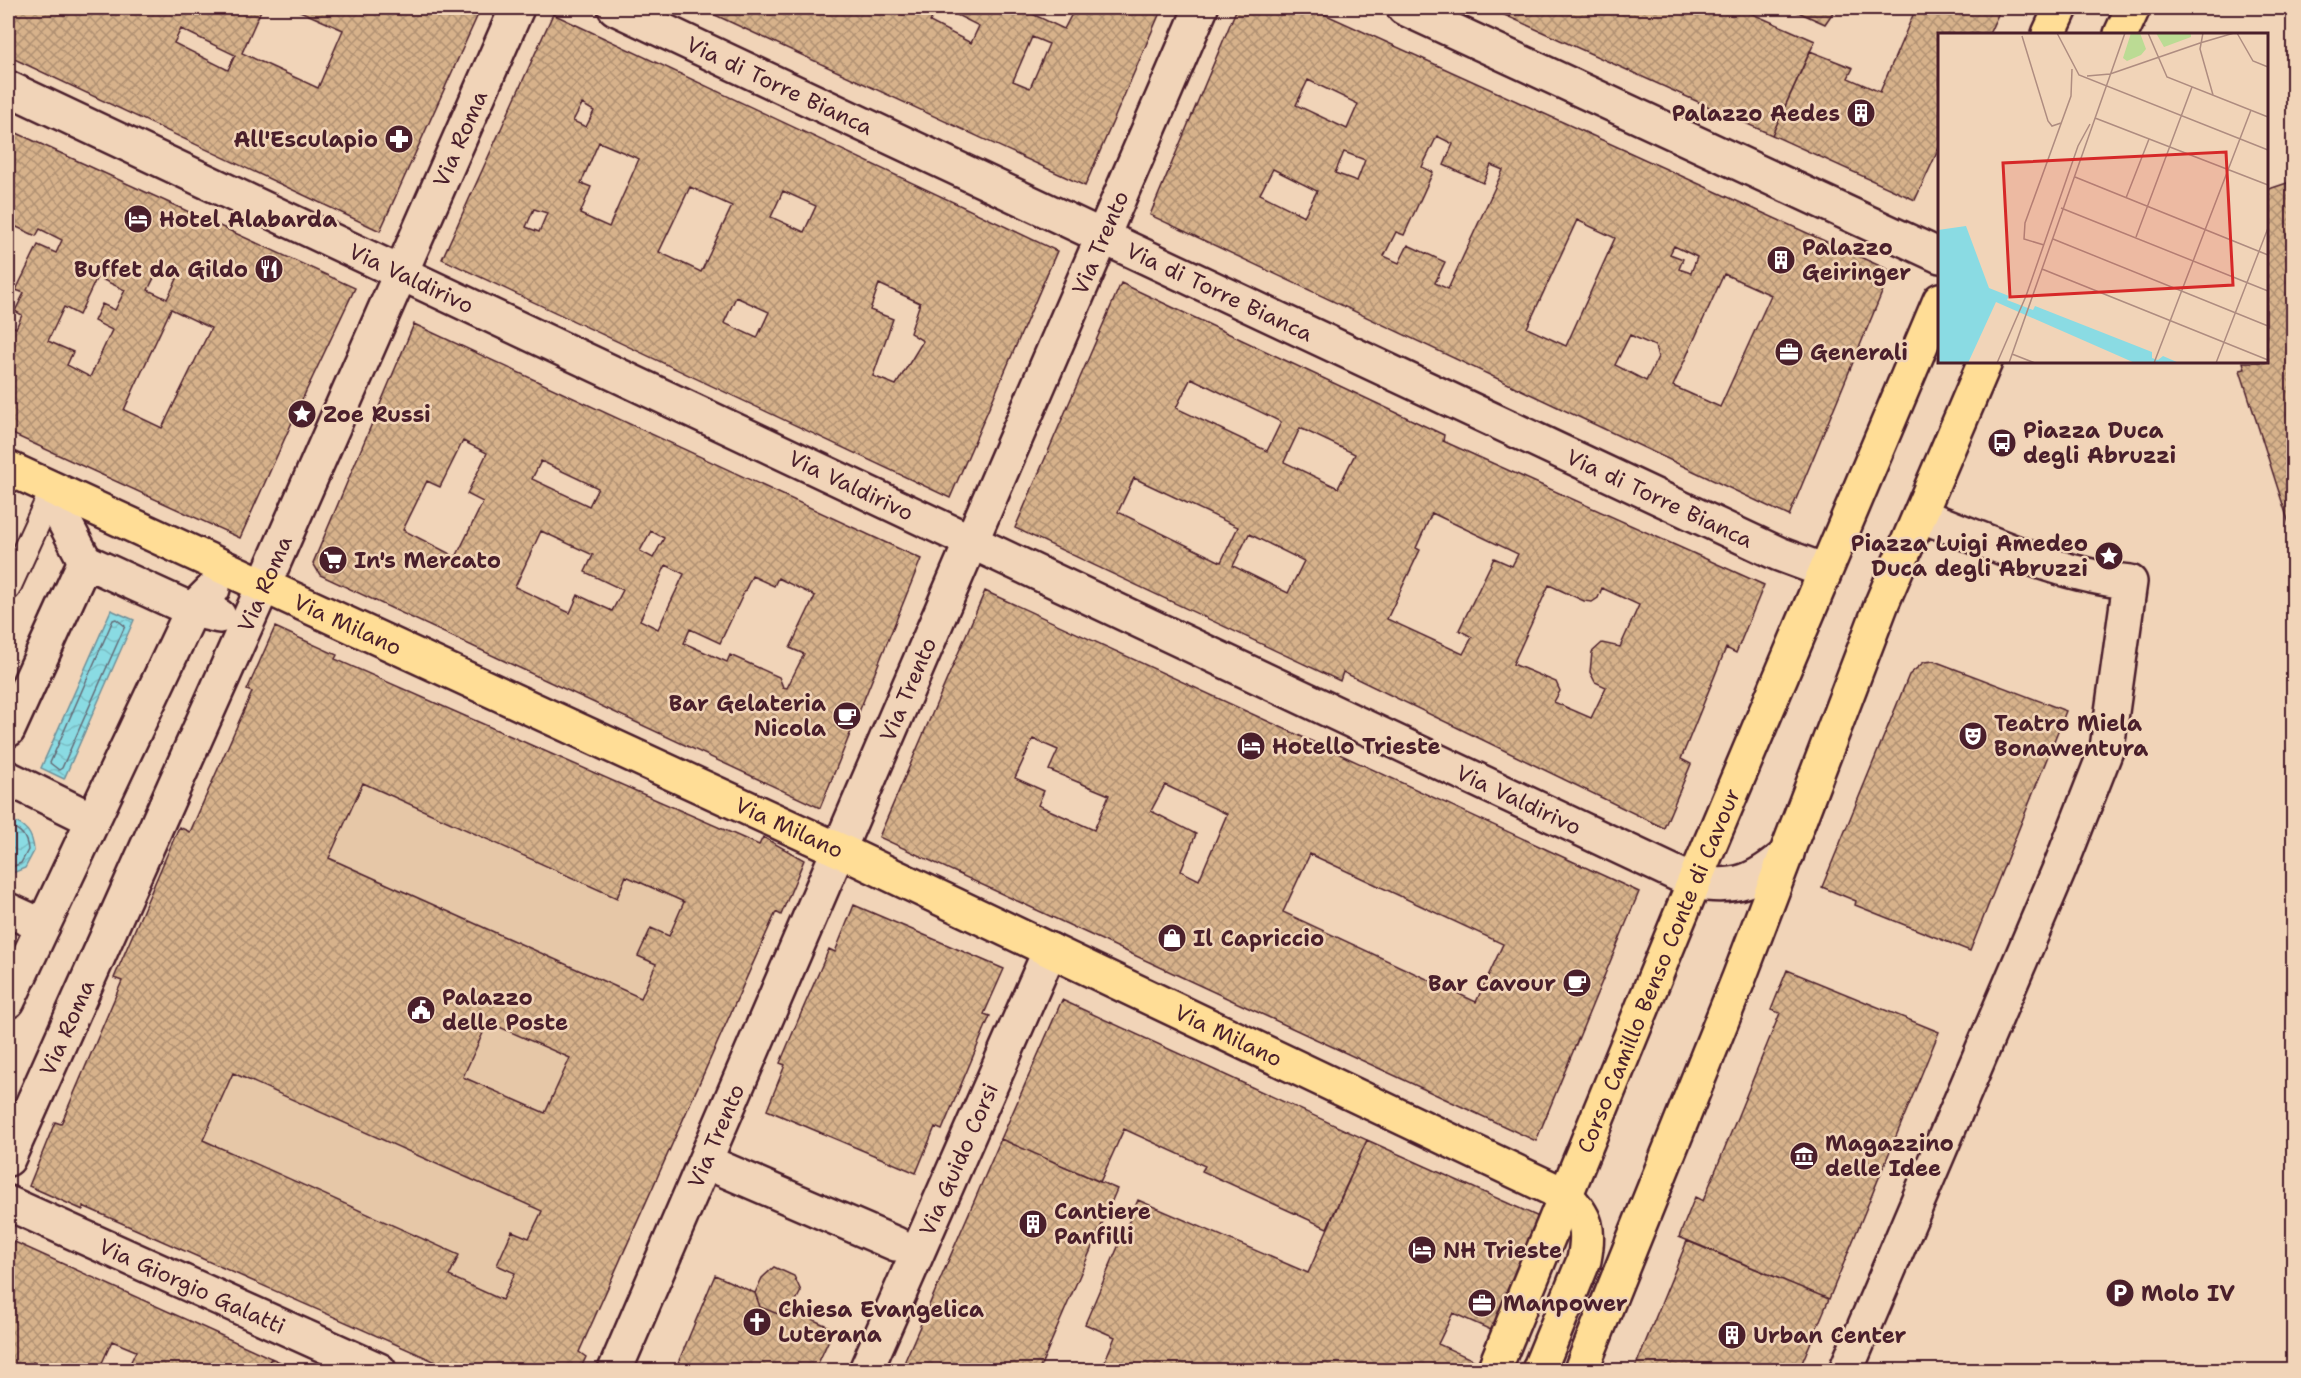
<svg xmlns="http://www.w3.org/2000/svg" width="2301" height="1378" viewBox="0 0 2301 1378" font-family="'Shantell Sans',sans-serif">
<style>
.built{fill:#e6c7a7}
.water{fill:url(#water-waves);stroke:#709099;stroke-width:1.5}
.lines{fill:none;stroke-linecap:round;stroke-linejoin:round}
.shore{stroke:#646a75;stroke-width:1.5}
.building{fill:url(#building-cross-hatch);stroke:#4a1f2b;stroke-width:1.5;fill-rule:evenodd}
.service-casing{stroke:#4a1f2b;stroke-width:28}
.pedestrian-casing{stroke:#4a1f2b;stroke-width:38}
.minor-casing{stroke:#4a1f2b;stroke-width:38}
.secondary-casing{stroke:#4a1f2b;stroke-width:38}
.primary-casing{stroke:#4a1f2b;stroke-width:38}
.service{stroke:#f1d4b8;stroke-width:24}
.pedestrian{stroke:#f1d4b8;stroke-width:33}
.minor{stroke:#f1d4b8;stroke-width:33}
.secondary{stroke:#f1d4b8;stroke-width:33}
.primary{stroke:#ffdd96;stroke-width:33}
.labels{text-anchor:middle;stroke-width:5;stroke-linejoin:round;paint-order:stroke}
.street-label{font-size:22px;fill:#4a1f2b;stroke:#f1d4b8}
.poi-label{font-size:22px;font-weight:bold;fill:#4a1f2b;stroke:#f1d4b8;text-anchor:start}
.inset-road{fill:none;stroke:#ae8c80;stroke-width:1.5}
.view{fill:#d62828;fill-opacity:0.15;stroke:#d62828;stroke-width:3}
.inset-edge{fill:none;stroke:#4a1f2b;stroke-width:3}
</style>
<defs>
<pattern id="water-waves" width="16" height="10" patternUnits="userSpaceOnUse" patternTransform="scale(1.5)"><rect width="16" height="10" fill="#8adbe3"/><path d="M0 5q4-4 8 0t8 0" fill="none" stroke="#79bcc3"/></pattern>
<pattern id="building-cross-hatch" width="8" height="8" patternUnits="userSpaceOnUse" patternTransform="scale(1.5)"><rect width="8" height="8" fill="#d7b28b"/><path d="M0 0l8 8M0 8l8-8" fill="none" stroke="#b09072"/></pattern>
</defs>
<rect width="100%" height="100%" fill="#f1d4b8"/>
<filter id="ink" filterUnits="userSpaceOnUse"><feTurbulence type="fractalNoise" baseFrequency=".0167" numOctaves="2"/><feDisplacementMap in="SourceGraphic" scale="12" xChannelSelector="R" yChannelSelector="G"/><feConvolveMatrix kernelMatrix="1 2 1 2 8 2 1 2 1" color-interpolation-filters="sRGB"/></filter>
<g filter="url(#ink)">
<path class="built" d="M275,627L337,655L335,660L758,844L763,837L804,860L781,915L776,913L580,1352L586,1357L580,1370H454L84,1206L83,1210L29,1186L55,1122L61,1123L122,982L114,978L179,827L190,831L252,693L247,690Z"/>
<path class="water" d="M111,610L134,620L64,779L41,768Z
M8,820C26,824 33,834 34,851L25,868L8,875Z"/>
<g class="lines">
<path class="shore" d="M116,619L125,626L62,768L59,770L50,763L113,620Z
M8,826C21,829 27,837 28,850L21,863L8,869"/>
</g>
<path class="building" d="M8,8H262L242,53L318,88L343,30L293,8H481L380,231L8,56ZM181,29L235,55L228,70L174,43Z
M700,8H937L930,22L971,43L979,26L943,8H1030L1028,12L1064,29L1075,8H1162L1085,186ZM1032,37L1049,44L1030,88L1013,81Z
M1237,8H1311L1891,271L1789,516L1150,215ZM1308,80L1358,104L1347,129L1296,105ZM1437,136L1453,144L1444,165L1483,183L1491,165L1503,170L1448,289L1435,283L1445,262L1408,245L1399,263L1384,256L1396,232L1404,235L1433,172L1422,167ZM1344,152L1365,160L1357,181L1335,173ZM1273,169L1317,191L1304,216L1260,194ZM1577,220L1615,238L1566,346L1527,328ZM1674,246L1697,257L1691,273L1679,269L1683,259L1670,254ZM1724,274L1771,295L1720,407L1673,386ZM1630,335L1655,346L1658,357L1646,381L1615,365Z
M1488,8H1514L1509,17Z
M1514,8H1687L1700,13L1703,8H1739L1815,41L1772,135L1509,17Z
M1789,8H1836L1825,24Z
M1916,8H2001L1989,34H1940V146L1915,200L1772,135L1810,51L1853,68L1848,78L1880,92Z
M553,14L1057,251L950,498L442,259ZM582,104L594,111L586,127L573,121ZM599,142L639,159L609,227L580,214L591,187L581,183ZM690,187L732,206L701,272L659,252ZM783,191L816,206L804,232L771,217ZM534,209L547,213L539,232L526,227ZM879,284L920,303L910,333L923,341L896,385L873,376L893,319L870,310ZM736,297L769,312L757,338L724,323Z
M8,129L355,288L307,389L240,538L8,432V324L16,328L22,315L15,311L24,293L16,290L38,245L56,253L62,240L40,229L36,236L8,223ZM158,270L177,279L167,299L148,290ZM97,277L125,290L115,310L102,304L94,321L112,330L90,377L67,365L73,352L48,341L64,307L79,315ZM171,309L211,328L162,428L124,410Z
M2294,173V539L2240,370L2245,369L2243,362H2266V190L2290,182L2287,175Z
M1121,283L1444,435L1443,441L1764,585L1736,653L1726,648L1681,759L1691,764L1664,828L1343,672L1340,681L1015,528ZM1191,378L1281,422L1267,451L1176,408ZM1300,428L1355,454L1338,488L1284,462ZM1134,478L1238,527L1221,562L1118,512ZM1432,513L1518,554L1512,566L1494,558L1459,630L1472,637L1463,654L1387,619L1420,550L1416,548ZM1249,534L1304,561L1288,593L1233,566ZM1549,585L1584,601L1592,602L1598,598L1602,588L1639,605L1620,647L1602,643L1592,652L1590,672L1595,682L1606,687L1591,718L1554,702L1560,691L1556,682L1513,664Z
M414,324L921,559L820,808L320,575L313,563ZM463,441L487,453L467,494L483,502L456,557L403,530L427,481L440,487ZM541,461L598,488L589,506L532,479ZM541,531L593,555L585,572L623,590L612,611L578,595L570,613L515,587ZM651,531L664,538L653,558L640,551ZM666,565L684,574L658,629L640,620ZM752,576L774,586L778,578L815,596L790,648L804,654L787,688L783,687L779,677L730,655L727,662L684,643L690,629L720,643Z
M985,591L1639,892L1536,1141L879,837ZM1033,739L1058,750L1049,770L1109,795L1094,830L1038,805L1044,791L1015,778ZM1165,785L1227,814L1199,880L1181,871L1196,834L1151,811ZM1310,854L1503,944L1476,1002L1283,912Z
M275,627L337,655L335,659L759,845L763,837L804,860L781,915L776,912L579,1352L586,1357L580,1370H454L83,1206V1210L29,1186L55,1122L61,1124L122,981L114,978L179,827L190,832L252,692L247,690ZM363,783L617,898L626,876L684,902L669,936L651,928L638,956L656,964L641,998L329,858ZM488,1022L570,1058L545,1113L463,1077ZM233,1073L542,1211L529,1238L512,1231L497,1265L515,1273L502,1300L449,1276L459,1255L203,1140Z
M1934,661L2066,711L1970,951L1855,905L1856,901L1822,887L1909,675L1924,662Z
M854,905L1004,969L984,1014L990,1016L942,1130L935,1127L916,1173L767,1110L785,1065L780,1063L802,1011L829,949L835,952Z
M1787,970L1939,1032L1829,1299L1679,1237L1695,1197L1703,1201L1780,1013L1771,1010Z
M1062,1000L1367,1140L1327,1228L1202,1171L1205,1166L1124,1129L1100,1182L1001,1139Z
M1001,1139L1117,1189L1039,1370H901Z
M1367,1140L1541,1218L1491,1330L1453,1313L1438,1344L1478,1362L1474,1370H1101L1115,1337L1085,1324L1138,1200L1308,1273Z
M8,1239L271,1358L265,1370H127L136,1351L112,1341L101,1365L113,1370H51L33,1362L30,1369L33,1370H8Z
M1687,1241L1829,1299L1799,1370H1634Z
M774,1267L794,1276L801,1291L791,1310L778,1314L760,1307L755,1293L762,1278Z
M715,1275L755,1293L760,1307L778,1314L791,1310L834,1329L815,1370H675Z
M271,1358L298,1370H265Z"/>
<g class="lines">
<g class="service-casing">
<path id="service" d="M8,588L53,489"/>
</g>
<g class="pedestrian-casing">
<g id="pedestrian">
<path d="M64,521L85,561"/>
<path id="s1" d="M971,542L1201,8"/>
<path d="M213,589L192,610L219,616"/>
<path d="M8,730L85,561L192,610L43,926"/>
<path d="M8,778L93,820"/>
<path d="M8,910L43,926L8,1001"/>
<path d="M720,1168L896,1244"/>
</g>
</g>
<g class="minor-casing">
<g id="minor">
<path id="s2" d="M615,8L1779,554L1825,571"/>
<path d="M1404,8L1940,256"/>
<path id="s3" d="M8,1203L379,1370"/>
<path id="s4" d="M615,1370L971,542"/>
<path id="s5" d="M866,1370L1050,950"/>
<path d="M1846,1370L2059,870L2107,748L2130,582C2059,576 1989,541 1922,516"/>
</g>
</g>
<g class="secondary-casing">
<g id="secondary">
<path id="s6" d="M8,88L1694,882C1735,890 1756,881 1787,854"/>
<path id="s7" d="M8,1159L263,587L517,8"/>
</g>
</g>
<g class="primary-casing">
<g id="primary">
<path d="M2049,34L2061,8"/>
<path d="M2121,34L2133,8"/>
<path id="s8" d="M8,468L839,850L1565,1195C1587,1217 1590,1229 1584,1260L1539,1370"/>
<path id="s9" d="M1494,1370L1694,882L1940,300"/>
<path d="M1581,1370L1739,978L1882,603L1985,362"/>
</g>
</g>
<use href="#service" class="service"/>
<use href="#pedestrian" class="pedestrian"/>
<use href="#minor" class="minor"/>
<use href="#secondary" class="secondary"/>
<use href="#primary" class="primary"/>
</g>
</g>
<defs>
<g id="building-disc" transform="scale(1.5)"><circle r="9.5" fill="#4a1f2b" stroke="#f1d4b8"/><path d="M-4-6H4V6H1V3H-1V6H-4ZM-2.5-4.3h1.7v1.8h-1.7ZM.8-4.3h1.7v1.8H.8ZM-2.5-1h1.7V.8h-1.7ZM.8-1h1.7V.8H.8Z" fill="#fff"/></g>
<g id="pharmacy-disc" transform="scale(1.5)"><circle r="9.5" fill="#4a1f2b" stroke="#f1d4b8"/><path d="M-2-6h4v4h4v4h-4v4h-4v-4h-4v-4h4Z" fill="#fff"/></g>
<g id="hotel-disc" transform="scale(1.5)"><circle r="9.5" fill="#4a1f2b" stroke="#f1d4b8"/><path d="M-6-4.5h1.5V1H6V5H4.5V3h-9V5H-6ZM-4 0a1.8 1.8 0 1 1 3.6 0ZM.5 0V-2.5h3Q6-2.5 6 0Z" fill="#fff"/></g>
<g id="restaurant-disc" transform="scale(1.5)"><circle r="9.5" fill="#4a1f2b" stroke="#f1d4b8"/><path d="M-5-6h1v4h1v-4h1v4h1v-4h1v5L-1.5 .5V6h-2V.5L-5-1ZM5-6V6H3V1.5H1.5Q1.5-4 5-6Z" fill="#fff"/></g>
<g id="office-disc" transform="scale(1.5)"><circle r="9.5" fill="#4a1f2b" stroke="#f1d4b8"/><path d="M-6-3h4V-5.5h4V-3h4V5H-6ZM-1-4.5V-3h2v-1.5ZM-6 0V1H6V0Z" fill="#fff"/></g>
<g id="sight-disc" transform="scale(1.5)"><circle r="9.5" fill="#4a1f2b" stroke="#f1d4b8"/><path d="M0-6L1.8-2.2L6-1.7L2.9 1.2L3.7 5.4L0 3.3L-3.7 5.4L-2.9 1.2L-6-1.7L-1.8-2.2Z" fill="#fff"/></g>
<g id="bus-disc" transform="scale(1.5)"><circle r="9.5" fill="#4a1f2b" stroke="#f1d4b8"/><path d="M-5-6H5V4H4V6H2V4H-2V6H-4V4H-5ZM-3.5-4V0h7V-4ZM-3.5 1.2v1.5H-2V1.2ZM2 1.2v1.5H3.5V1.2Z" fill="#fff"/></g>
<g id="supermarket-disc" transform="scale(1.5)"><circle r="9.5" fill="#4a1f2b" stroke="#f1d4b8"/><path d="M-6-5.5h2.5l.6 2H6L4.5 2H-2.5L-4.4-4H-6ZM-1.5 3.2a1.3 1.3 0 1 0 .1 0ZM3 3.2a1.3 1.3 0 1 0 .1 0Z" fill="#fff"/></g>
<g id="cafe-disc" transform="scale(1.5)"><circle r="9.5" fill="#4a1f2b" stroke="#f1d4b8"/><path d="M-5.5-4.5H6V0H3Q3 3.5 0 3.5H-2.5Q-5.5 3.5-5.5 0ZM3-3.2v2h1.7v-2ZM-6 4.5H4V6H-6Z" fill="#fff"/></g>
<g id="theatre-disc" transform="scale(1.5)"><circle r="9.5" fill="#4a1f2b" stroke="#f1d4b8"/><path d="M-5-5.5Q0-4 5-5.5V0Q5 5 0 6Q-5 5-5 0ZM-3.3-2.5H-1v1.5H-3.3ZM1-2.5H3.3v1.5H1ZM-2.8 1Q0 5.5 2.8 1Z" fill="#fff"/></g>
<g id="shop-disc" transform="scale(1.5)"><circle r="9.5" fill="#4a1f2b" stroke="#f1d4b8"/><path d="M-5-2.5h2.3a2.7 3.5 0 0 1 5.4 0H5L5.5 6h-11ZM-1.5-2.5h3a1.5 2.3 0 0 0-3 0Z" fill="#fff"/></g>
<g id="civic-disc" transform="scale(1.5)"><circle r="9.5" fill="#4a1f2b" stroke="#f1d4b8"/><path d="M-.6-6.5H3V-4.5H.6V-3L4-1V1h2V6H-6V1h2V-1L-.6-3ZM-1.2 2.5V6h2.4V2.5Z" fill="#fff"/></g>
<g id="museum-disc" transform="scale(1.5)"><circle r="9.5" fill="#4a1f2b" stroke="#f1d4b8"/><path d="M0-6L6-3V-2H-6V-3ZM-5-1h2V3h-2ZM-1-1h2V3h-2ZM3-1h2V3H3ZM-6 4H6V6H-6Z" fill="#fff"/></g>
<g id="parking-disc" transform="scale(1.5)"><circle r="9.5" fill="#4a1f2b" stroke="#f1d4b8"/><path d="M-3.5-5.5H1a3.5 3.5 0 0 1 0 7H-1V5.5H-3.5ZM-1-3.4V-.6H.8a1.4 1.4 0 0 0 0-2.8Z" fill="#fff"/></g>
<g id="church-disc" transform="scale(1.5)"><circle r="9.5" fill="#4a1f2b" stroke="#f1d4b8"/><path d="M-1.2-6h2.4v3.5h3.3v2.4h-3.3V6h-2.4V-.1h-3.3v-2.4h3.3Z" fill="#fff"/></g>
</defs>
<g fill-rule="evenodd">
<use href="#building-disc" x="1861" y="113"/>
<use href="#pharmacy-disc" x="399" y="139"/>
<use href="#hotel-disc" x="138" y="219"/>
<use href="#building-disc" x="1781" y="260"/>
<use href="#restaurant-disc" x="269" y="269"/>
<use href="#office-disc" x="1789" y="352"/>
<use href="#sight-disc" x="302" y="414"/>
<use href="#bus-disc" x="2002" y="443"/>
<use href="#sight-disc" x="2109" y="556"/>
<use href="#supermarket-disc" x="333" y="560"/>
<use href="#cafe-disc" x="847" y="716"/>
<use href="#theatre-disc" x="1973" y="736"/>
<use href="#hotel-disc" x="1251" y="746"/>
<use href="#shop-disc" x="1172" y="938"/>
<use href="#cafe-disc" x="1577" y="983"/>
<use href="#civic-disc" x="421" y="1010"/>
<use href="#museum-disc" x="1804" y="1156"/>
<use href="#building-disc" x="1033" y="1224"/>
<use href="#hotel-disc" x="1422" y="1250"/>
<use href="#parking-disc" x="2120" y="1293"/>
<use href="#office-disc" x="1482" y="1303"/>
<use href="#church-disc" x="757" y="1322"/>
<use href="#building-disc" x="1732" y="1335"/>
</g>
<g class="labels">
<g class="street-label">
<text dy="8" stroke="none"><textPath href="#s2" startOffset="182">Via di Torre Bianca</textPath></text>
<text dy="8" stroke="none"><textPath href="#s7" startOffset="1116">Via Roma</textPath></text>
<text dy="8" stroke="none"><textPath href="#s1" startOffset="326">Via Trento</textPath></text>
<text dy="8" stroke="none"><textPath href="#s6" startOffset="446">Via Valdirivo</textPath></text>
<text dy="8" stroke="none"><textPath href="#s2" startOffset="668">Via di Torre Bianca</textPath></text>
<text dy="8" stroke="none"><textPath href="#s6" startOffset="932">Via Valdirivo</textPath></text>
<text dy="8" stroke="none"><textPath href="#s2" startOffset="1154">Via di Torre Bianca</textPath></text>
<text dy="8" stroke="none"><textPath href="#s7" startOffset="630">Via Roma</textPath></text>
<text dy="8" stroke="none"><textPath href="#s8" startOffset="374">Via Milano</textPath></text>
<text dy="8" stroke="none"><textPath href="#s4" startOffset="741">Via Trento</textPath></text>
<text dy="8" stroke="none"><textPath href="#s6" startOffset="1670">Via Valdirivo</textPath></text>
<text dy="8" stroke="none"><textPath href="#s8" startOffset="860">Via Milano</textPath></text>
<text dy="8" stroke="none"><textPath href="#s9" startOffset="432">Corso Camillo Benso Conte di Cavour</textPath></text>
<text dy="8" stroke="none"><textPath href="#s7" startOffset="144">Via Roma</textPath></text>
<text dy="8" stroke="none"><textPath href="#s8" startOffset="1346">Via Milano</textPath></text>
<text dy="8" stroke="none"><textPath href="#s4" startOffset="255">Via Trento</textPath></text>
<text dy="8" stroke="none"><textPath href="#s5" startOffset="230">Via Guido Corsi</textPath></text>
<text dy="8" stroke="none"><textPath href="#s3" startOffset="202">Via Giorgio Galatti</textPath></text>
</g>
<g class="poi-label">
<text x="1840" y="121" text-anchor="end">Palazzo Aedes</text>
<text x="378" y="147" text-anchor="end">All'Esculapio</text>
<text x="159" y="227">Hotel Alabarda</text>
<text x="1802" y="255">Palazzo<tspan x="1802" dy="25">Geiringer</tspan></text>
<text x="248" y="277" text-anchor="end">Buffet da Gildo</text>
<text x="1810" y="360">Generali</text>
<text x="323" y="422">Zoe Russi</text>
<text x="2023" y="438">Piazza Duca<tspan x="2023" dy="25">degli Abruzzi</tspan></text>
<text x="2088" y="551" text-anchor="end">Piazza Luigi Amedeo<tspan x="2088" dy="25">Duca degli Abruzzi</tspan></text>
<text x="354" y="568">In's Mercato</text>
<text x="826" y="711" text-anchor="end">Bar Gelateria<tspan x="826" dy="25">Nicola</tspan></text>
<text x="1994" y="731">Teatro Miela<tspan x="1994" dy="25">Bonawentura</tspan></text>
<text x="1272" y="754">Hotello Trieste</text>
<text x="1193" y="946">Il Capriccio</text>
<text x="1556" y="991" text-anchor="end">Bar Cavour</text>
<text x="442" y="1005">Palazzo<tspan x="442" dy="25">delle Poste</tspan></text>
<text x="1825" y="1151">Magazzino<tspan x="1825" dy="25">delle Idee</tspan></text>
<text x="1054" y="1219">Cantiere<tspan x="1054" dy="25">Panfilli</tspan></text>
<text x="1443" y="1258">NH Trieste</text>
<text x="2141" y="1301">Molo IV</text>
<text x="1503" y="1311">Manpower</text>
<text x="778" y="1317">Chiesa Evangelica<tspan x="778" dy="25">Luterana</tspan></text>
<text x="1753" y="1343">Urban Center</text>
</g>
</g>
<g transform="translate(1938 33)">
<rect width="330" height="330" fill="#f1d4b8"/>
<path d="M193,0H202L208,16L203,22L189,28L185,25ZM218,0H253V4L226,14Z" fill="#bbdb94"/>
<path d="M28,193L51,255L71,263L69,267L95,277L97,273L214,319V325L220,327L225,323L241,330H197L58,269L30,330H0V197Z" fill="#8adbe3"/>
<path class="inset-road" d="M119,0L141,42L330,117M210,0L229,44L330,84M265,0L262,16L275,62M299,0L315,28L330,34M84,3L110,88L114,93L123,90M262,10L296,0M172,41L262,10M149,43L172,41M157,85L330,152M137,144L330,222M188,165L211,106M123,175L330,258M198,204L254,54M115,206L330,293M106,212L86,206L87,190L133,63L134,36M104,236L330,327M74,321L97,330M59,330L88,263L140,113L152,91M71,330L187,0M216,330L313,77M278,330L330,195"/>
<path class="view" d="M288,119L295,252L72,264L65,130Z"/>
<rect width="330" height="330" class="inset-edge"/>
</g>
<rect width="2301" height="1378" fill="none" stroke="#f1d4b8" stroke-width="30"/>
<rect x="15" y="15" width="2271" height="1348" fill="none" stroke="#4a1f2b" stroke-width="2" filter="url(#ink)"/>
</svg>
